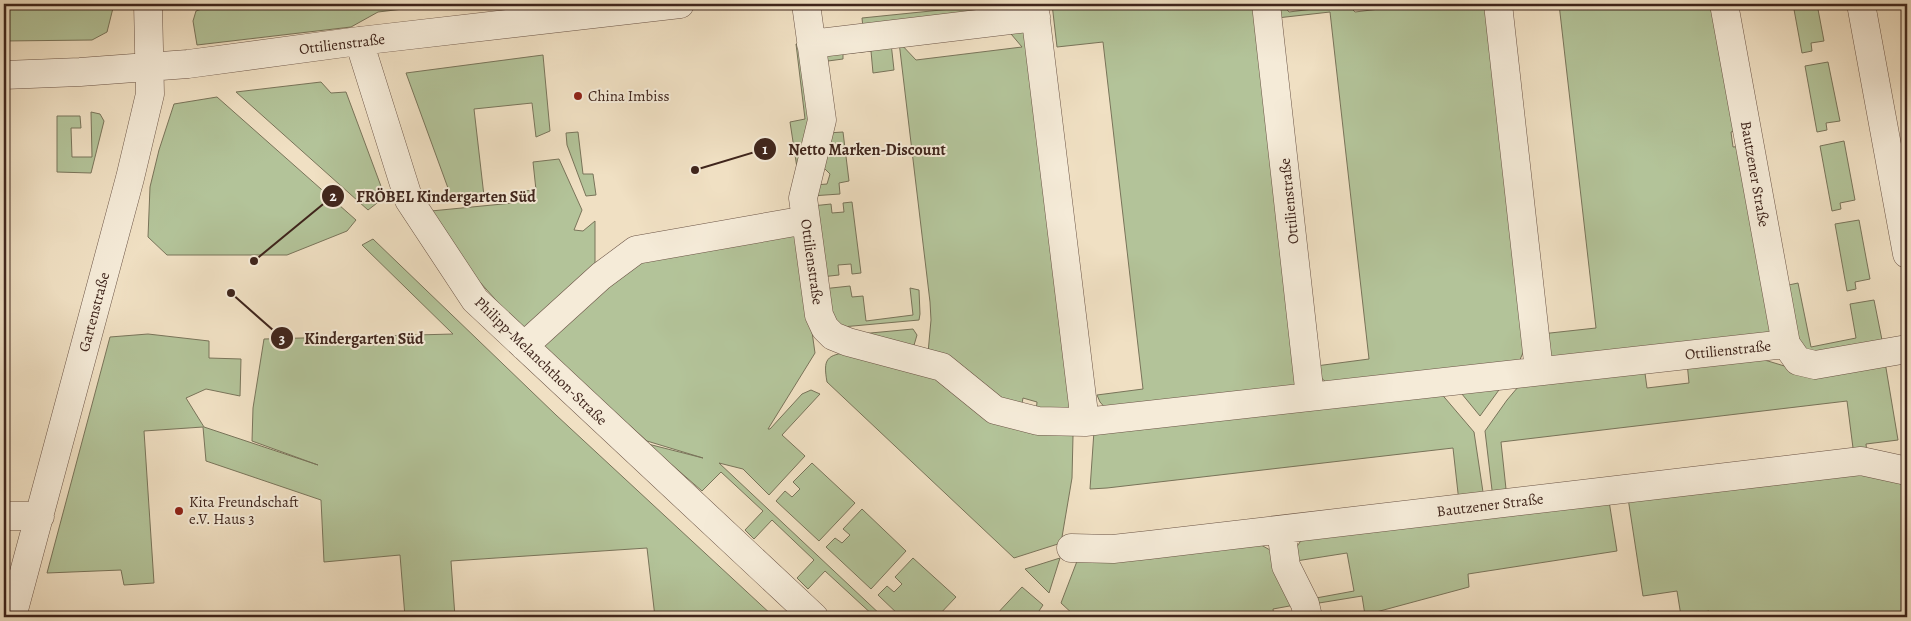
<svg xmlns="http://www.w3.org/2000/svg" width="1911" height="621" viewBox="0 0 1911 621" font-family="Alegreya,serif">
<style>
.green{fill:#b3c399;stroke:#79745a}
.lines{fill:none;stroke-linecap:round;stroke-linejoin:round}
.minor-casing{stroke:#6b5446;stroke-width:29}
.minor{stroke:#f5ebd8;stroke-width:28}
.poi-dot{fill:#8f2418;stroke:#f5ebd8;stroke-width:2}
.labels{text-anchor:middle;stroke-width:4;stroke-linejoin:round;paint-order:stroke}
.street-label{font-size:15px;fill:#3f251c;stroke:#f5ebd8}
.poi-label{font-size:15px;fill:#3f251c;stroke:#f5ebd8;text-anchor:start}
.leader{fill:none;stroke:#3f251c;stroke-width:2}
.callout-dot{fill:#3f251c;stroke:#f5ebd8;stroke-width:2}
.mark-label{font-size:15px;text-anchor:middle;font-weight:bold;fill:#fff}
.callout-label{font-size:16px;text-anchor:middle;font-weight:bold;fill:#3f251c;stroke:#f5ebd8;stroke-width:4;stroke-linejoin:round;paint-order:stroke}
</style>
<rect width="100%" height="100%" fill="#f0e0c3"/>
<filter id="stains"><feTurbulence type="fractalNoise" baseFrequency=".004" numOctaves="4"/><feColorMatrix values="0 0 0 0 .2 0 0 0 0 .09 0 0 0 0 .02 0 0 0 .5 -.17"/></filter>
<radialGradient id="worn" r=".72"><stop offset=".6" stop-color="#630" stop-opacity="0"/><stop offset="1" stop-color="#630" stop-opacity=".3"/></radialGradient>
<path class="green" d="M4,4H114L107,32L92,40L4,41Z
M239,4H445L378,12L351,27L197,45L193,21L196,11L205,8Z
M1000,4H1024L1025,11L863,28L862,18Z
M1052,4H1258L1301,368L1294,385L1281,391L1108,411L1100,402L1097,395L1143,389L1103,42L1057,47Z
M1278,4H1282L1289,12L1329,7L1331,4H1347L1355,12L1420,4H1490L1528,342L1517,366L1327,383L1319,376L1316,366L1369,359L1330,12L1277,18Z
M1559,4H1718L1740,130L1731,132L1733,147L1743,146L1774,324L1767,335L1557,361L1542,348L1541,334L1596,328Z
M1793,4H1817L1824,41L1811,43L1812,51L1802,53Z
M1031,26L1071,414L1036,413L1037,402L1023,398L1021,409L928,353L931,320L930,302L899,42L916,60L1022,47L1006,28Z
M891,43L894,70L873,73L871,51L843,54V59L828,61L823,60L822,50Z
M796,44L807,46L815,118L799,181L790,122L805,119Z
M543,55L550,131L536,137L532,103L474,109L484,196L452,199L406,73Z
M1828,62L1840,121L1826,123L1827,130L1817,132L1805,66Z
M321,82L331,93L346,92L385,197L368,210L236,92Z
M217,97L356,220L347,231L287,255H167L148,237L150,187L159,150L174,104Z
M91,112L100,114L104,121L91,173L57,172V116H80L81,128H71L72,157H92Z
M578,132L583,174H593L596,195L586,196L567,145L566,133Z
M843,132L849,181L839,183L840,194L811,196L815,185L827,184L830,174L824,168L827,133Z
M1844,141L1855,200L1840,203L1841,209L1832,211L1820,146Z
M559,159L582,210L574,230L583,231L595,221V266L798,233L815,353L768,429H770L802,394L811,390L820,394L782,435L805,456L769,495L743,469L719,463L883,617H875L825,571L808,589L797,578L814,560L772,520L754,539L745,530L763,511L721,472L702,491L648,444L703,458L647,441L519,326L462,262L431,211L513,203L512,192L536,190L533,162Z
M852,202L861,273L852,274L851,264L838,265L839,275L821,277L812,206L831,204L832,213L844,212L843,203Z
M1859,220L1870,279L1855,282L1856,289L1847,291L1835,224Z
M373,239L556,415L774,617H655L647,548L451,561L455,617H405L400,555L324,562L321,500L206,461L203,427L144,431L154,583L124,585L121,570L47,573L110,337L148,334L209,341V358L241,359L240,396L206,389L186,398L204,427L318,465L252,441L253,408L264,339L453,334L362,245Z
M1798,283L1811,347L1856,338L1850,304L1874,300L1883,345L1817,357L1795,344L1784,286Z
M850,286L852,297L863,296L866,321L913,315L910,288L919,290L920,314L919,320L842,327L835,321L822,289Z
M913,329L917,335L912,352L860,334Z
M850,352L928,374L1068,431L1073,436L1072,478L1061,543L1014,558L827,382C823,359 826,355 850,352Z
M1748,355L1791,368L1885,362L1898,440L1866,444L1867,454L1853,448L1847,401L1501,442L1506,489L1496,498L1492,490L1485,431L1507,400L1524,380L1644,366L1647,388L1689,383L1687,362Z
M1504,383L1480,416L1457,388Z
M1439,391L1474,432L1483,492L1459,502L1453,448L1107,488L1090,489L1094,431Z
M812,463L855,503L819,541L776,501L785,491L792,497L800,489L793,482Z
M1857,471L1907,482V617H1711L1709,611L1681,616L1677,591L1643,596L1628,498Z
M1609,501L1617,551L1468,574L1469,587L1365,615L1362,596L1319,603L1316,598L1354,591L1347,553L1296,561L1294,551L1304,536Z
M862,509L906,551L871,589L826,547L835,538L842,543L850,535L843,529Z
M1254,541L1270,550L1295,605L1273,609L1274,617H1076L1061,603L1079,556Z
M913,558L956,597L937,617H901L878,595L887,586L894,592L902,584L895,577Z
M1060,558L1049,593L1025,569Z
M1022,587L1043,605L1035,617H994Z"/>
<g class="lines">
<g class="minor-casing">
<path id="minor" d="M806,4L822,120L803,198L819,315L825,328L833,336L848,342L942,367L995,410L1038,421L1085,422L1786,344L1798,361L1815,365L1907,349
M1034,4L1085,422
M1266,4L1310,397
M1498,4L1539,371
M1724,4L1786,344
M1861,4L1907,254
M359,41L409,200L475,300L814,617
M811,44L1036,17
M4,75L80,72L188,64L359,41L680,4
M524,346L601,276L636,250L806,220
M4,516H40
M1281,530L1286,566L1305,604L1308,617
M1071,548L1113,549L1149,545L1861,461L1907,471
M12,617L130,178L150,94L148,4"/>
</g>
<use href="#minor" class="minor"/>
</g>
<g class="poi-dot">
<circle cx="578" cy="96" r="5"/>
<circle cx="179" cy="511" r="5"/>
</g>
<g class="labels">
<g class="street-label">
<text transform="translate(342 44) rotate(-7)" y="5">Ottilienstraße</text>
<text transform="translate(1755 174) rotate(80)" y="5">Bautzener Straße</text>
<text transform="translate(1289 201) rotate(-96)" y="5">Ottilienstraße</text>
<text transform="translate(812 262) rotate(82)" y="5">Ottilienstraße</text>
<text transform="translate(94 312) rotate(-75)" y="5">Gartenstraße</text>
<text transform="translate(1728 350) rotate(-6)" y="5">Ottilienstraße</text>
<text transform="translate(541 361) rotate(44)" y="5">Philipp-Melanchthon-Straße</text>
<text transform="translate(1490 505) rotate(-7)" y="5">Bautzener Straße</text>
</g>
<g class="poi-label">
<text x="588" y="101">China Imbiss</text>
<text x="189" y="507">Kita Freundschaft<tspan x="189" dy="17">e.V. Haus 3</tspan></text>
</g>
</g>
<path class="leader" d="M695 170L765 149M254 261L333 196M231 293L282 338"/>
<g class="callout-dot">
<circle cx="695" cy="170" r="5"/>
<circle cx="254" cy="261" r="5"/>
<circle cx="231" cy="293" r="5"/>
<circle cx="765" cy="149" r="12"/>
<circle cx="333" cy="196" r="12"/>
<circle cx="282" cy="338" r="12"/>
</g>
<g class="mark-label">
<text x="765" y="154">1</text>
<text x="333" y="201">2</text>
<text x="282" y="344">3</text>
</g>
<g class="callout-label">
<text x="867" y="155">Netto Marken-Discount</text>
<text x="446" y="202">FRÖBEL Kindergarten Süd</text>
<text x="364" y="344">Kindergarten Süd</text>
</g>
<rect width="1911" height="621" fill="none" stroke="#f0e0c3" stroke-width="20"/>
<rect x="5" y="5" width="1901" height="611" fill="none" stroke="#3f251c" stroke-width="2.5"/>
<rect x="10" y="10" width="1891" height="601" fill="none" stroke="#3f251c"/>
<rect width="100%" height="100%" filter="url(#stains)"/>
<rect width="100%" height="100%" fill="url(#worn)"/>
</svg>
